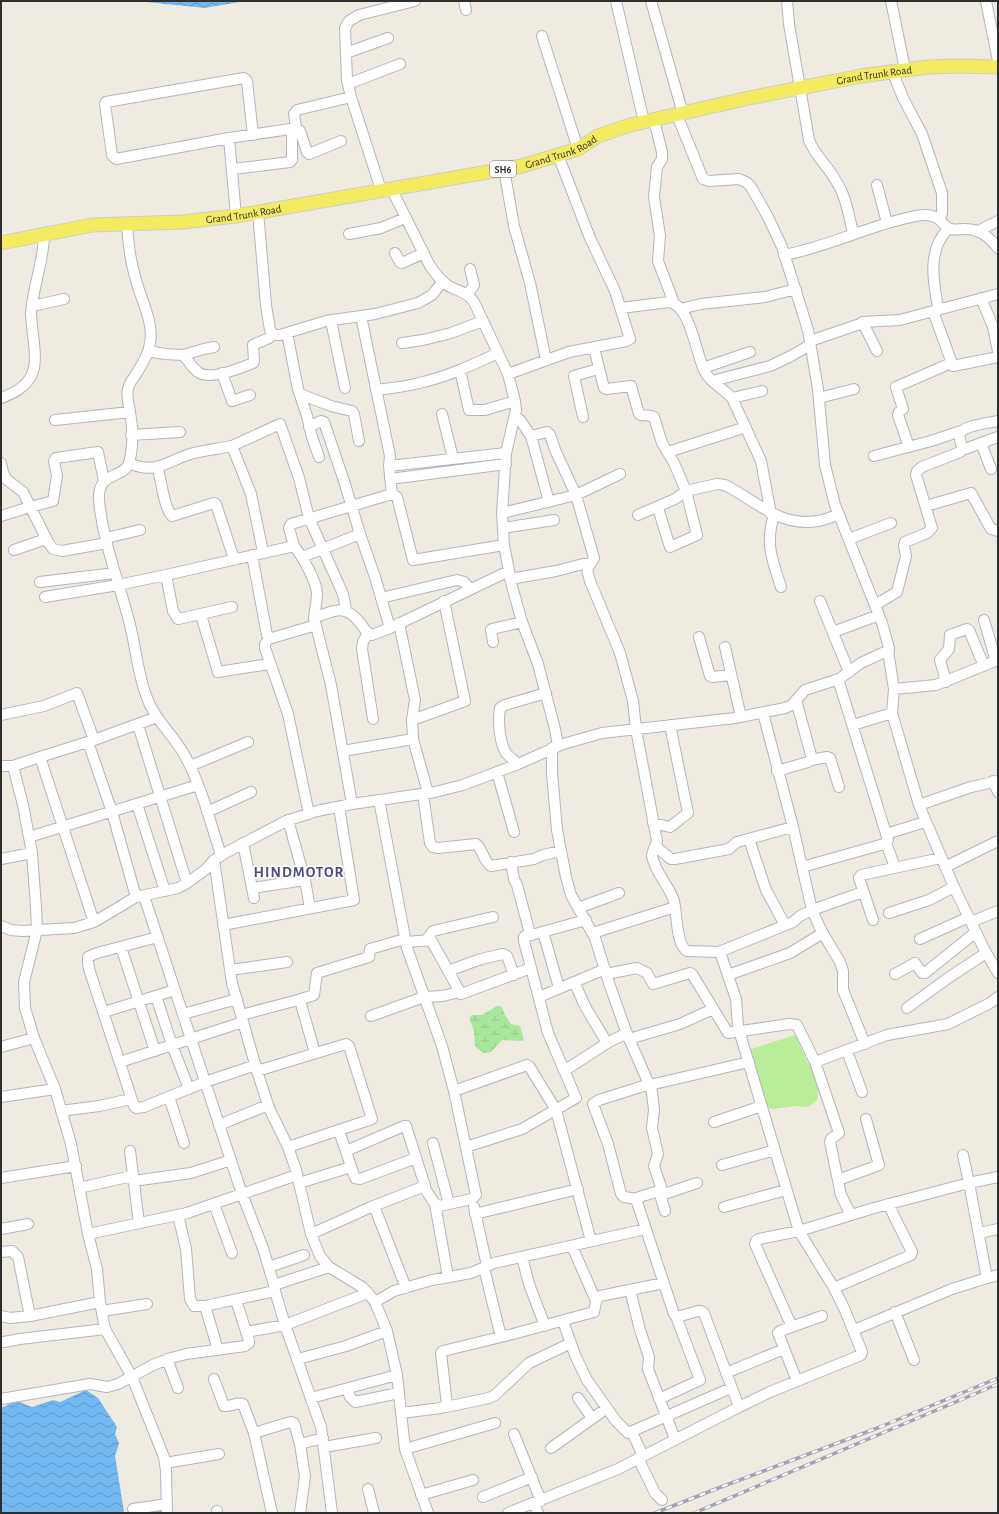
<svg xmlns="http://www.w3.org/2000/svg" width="999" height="1514" viewBox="0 0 999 1514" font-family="'Alegreya Sans',sans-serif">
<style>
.wetland{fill:url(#wetland-marsh)}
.pitch{fill:#baed98}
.water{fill:url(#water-waves)}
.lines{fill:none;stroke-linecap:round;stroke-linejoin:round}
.minor-casing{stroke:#b4b4c1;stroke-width:12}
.major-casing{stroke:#cdcdcd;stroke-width:15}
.minor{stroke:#fff;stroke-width:10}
.major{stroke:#f4ec60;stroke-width:13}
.rail-casing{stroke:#a3a2b8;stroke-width:3.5}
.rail{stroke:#fff;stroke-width:2;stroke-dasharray:6;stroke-linecap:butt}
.labels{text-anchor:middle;stroke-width:3.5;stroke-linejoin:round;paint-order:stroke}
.shield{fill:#fff;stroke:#6d6d6d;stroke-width:1}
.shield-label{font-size:10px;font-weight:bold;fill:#2e2e2e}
.street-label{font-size:11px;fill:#2e2e2e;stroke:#fff}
.district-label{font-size:15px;font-weight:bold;letter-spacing:1px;fill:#4c4c80;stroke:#fff}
</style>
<defs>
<pattern id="wetland-marsh" width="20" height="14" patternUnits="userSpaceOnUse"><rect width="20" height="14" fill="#a8e69c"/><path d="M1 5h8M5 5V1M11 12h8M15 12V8" fill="none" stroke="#91c687"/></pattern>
<pattern id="water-waves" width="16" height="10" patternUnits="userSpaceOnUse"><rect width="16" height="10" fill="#72b9f2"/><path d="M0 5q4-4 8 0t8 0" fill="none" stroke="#5e97c4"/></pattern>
</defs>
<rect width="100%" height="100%" fill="#efebe0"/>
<path class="wetland" d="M497,1006L502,1007L505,1015L511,1024L520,1026L524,1040L520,1041L502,1040L491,1052L483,1053L475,1046L474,1031L469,1018L472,1015H482Z"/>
<path class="pitch" d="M795,1035L797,1036C800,1050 808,1061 814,1074C817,1081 818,1090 818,1098L814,1103L808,1107L797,1106L773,1109L766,1107L748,1050Z"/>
<path class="water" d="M136,1H245L205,8Z
M86,1390L98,1398L117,1427L115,1434L119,1443L115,1456L124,1512L122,1513H1V1408L16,1401L32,1407L53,1400L60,1402Z"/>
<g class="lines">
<g class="minor-casing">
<path id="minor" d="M464,1L466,10
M616,1L644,122
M651,1L683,114
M787,1L789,24L809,140C815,156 828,166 836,181C846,196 849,216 853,233
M891,1L905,69
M986,1L998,61
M542,36L578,149
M346,53L388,38
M892,71L904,100L922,134L942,193V213L940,219
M348,84L400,64
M654,120L662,152V159L657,167L654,197L660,236L658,261L674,303
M295,128L300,131L307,152L309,154L341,141
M291,130L296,127L294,114L297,110L351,97
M229,138L290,129L292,132V160L290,162L233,169
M504,169L514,226L530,283L546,360
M877,185L887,223
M391,188L430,266C435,273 440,280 447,285C457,291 468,292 474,302L508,374L515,401L516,410L506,453L502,513L504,545L512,586L522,622L538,664L555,729L558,746
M381,190L351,97L347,80L345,28L349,21L359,15L415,1
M258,212L266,305L270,330L274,335H280L326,321L375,314L418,303L432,295L443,281
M236,216L229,138L116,159L112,155L105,104L106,102L244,78L247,81L253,135
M127,223C128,243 130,261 136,280C141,300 154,322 150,343C149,353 143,363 138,371C135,377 129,382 128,389C126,396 129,405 130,412C133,428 133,448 129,463C124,479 97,471 99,500C103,544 121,587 131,629C137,655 139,681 150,705C159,724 175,737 185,756C202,787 210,822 221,855
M949,228C927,249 933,281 938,307L941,309L998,294
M978,231L998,221
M349,234L381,228L405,218
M395,253L400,262L402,263L424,253
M784,255C822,248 858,231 895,221C905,219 917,214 927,215C943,217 941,225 950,229C955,230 960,229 965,229C980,229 989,237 998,248
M468,294L474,285L470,269
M981,298L993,327L998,351
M32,306L64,299
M621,308L669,302C691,305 696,356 705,372C711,383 724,389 732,398L761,461L771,514
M680,309L701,304L765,297L796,289
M939,309L934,314L953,366L998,357
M331,321L345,388
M862,322L900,320L937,310
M287,333L298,389L307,416L312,437L319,457
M810,341L863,323L877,351
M402,343L423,340L451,333L483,321
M594,348L604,388L607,389L631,386L639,414C644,417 650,414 654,417L662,443L674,463L686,491L717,484L725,485C758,502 779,527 818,521C825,520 833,516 839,514
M148,351L165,354L183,355C189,361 192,368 198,372C209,381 241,368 253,363L254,361L253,345L269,338L273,334
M183,355L204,349L214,347
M703,368L750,352
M460,370L469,410H485L515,401
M222,373L232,401L250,395
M508,374L569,352L626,341L630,339L615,291L590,238L558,155
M712,381L770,366L791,356L810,345
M376,390C391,388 405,387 419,383C447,377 472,365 498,353
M300,394L331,406L352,411L354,414L359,441
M1,398C13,394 27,386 32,374C39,359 31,330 31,313C33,286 44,261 44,234
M732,398L762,391
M819,398L854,389
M442,414L453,458
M515,417L520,420L531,436L547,432L550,435L556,452L576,495L594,558C588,570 585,564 590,581L620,653L633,701L636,729L657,841C656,846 652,851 652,856C655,873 669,885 674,901C677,913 676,945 687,951L720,952L736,999L738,1027L799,1231L759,1239L756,1241L755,1244L792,1327
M583,417L574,376L598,369
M55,420L130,412
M309,427L321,421L324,422L345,484L360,534L375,577L390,628
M131,435L180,432
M531,436L549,502
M981,443L991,469
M909,447L898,415L899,412L903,409L896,387L951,363
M962,450L998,437
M668,452L746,427
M874,456L931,441L961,431
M1,463L3,472L6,479L23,492L48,542L53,549L62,551L107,543
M129,463C155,475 166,462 190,454C204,450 218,449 232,446
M389,466L506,453
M158,468C161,480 164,508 172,516L214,503L216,504L234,559
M390,479L506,464
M392,494L397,497L413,560L504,545
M926,506L971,493L991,529L998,531
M502,513L576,495L620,474
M638,515L675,499L686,491L697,535L670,547L658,508
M774,515C765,543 772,560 781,587
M1,516L30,507L53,501L57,476L54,461L56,458L98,452L104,481
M503,528L554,520
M106,538L140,530
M849,539L891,523
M294,546L289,528L291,524L392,494L389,466L390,456L361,316
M14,550L46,539
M263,552L251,494L232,446L280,424L299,478L309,518L343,594L346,610
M252,555L267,635L269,638H272L316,625
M302,557L360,534
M166,575L173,611L178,619L232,607
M510,579L556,571L583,564H589
M40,582L115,573
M45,597L118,585L166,575L294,546C302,556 316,580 317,593C317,601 315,610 314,618C335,610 345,603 361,624C364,628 366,633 372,635L390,628L509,571
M381,598L457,580L464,582L470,589
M820,601L849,672
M875,605L897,592L906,556L904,546L905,542L927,533L932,528L916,475L917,471L922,467L960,452L962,448L959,435C963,425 988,423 998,421
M201,615L218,672L269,664
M314,618L331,685L352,804
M984,620L996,661
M399,623L415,700L412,720L413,739L428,793
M833,632L879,615
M368,633L363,642L362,649L373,719
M699,637L710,676L712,677L731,675
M269,638L265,644V648L288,714L309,814
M493,642L491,630L492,629L522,622
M725,647L741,717
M888,651L894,689L892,713L919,805L954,887L984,949L998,973
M946,682L940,660L949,649L950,635L967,629L969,630L984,666
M894,689L936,685L998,660
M763,713L793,827L812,910L821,930L840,962L843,971V990L865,1044
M1,715L44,706L77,693L94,740
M412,720L465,701L444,601
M138,725L187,883
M853,725L892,713
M88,742L112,812L136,897
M552,748V773L557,830L566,877L571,895L595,938L609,983L627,1034L648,1082L651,1085L654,1084L749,1062
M343,751L413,739
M40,757L94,740L157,717
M811,760L827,757L830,758L839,787
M518,764C514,760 509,757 506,753C499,741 498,721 500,708L505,705L546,693
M1,766H13L40,757L94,922
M13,766L23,805L32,853L36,907L37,930L24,982L25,1008L34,1038L55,1089L71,1144L88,1234L97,1269L100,1302L105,1329L132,1377L164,1457L166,1471L167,1513
M190,766L248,742
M777,771L808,762L812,759L796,700
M497,772L514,832
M993,781L998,792
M423,794L430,843L433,847L438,848L476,844C483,849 483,861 491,866L534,859L543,855L561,851
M379,800L407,948L442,1046L454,1091L527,1065L529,1066L556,1110L591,1241
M137,804L165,891
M919,805L971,787L998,781
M207,812L251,792
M288,820L305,880L310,908
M653,823L670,827L688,813L670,725
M886,834L925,822
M29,837L198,785
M749,839L766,890L785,925
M243,843L254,898
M886,843L895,867
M655,846L671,859H675L729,849L737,842L793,827
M1,859L32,853
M214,860L232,983L257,1071L269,1108L288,1147L296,1170L311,1234L320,1256L329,1267L362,1287L368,1293L375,1302L387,1331L397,1375L405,1449L428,1513
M802,867L884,844L888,840L838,679
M945,867L998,841
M252,888L305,880
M144,896L242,1194L263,1248L274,1285L275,1291L285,1325L321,1427L332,1513
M578,908L619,893
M889,913L929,900L954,887
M873,920L859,878L861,875L941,858
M971,922L998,911
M223,925L354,900L339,807
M1,926L11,930L22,931L74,928L94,922L136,897L178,888L187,883L205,870L214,860L227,852L286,821L317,811L352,804L435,792L463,785L518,764L563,744L602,733L735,718L785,708L792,705L805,690L839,679L861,663L889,650V648L882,623L835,505L825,465L818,389L808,330L782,247L768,217L751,187L746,182L739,179L709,181L703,179L677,115
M543,932L559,988
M593,933L675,907
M158,937L97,953L88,957V962L89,969L134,1106L136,1108L144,1107L205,1082L256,1065
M524,937L586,920
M427,939L433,931L493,917
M920,939L969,917
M406,942L431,940L461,994L531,968
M121,947L155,1051
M719,952L793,922L800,916L812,910L863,892
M230,970L287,962
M448,971L481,959L503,954L507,956L514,975
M606,974L637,968L647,973L653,984L690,973L692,974L728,1033L789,1024L797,1025L815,1062L838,1130L839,1133L831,1139L830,1142L841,1195L851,1215
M895,974L915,963L922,973H925L976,932
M728,975L790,953L823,933
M574,982L586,1008L607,1043
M156,996L172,1045L189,1089
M539,997L605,969
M298,1000L314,995L317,973L369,957L370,949L405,939
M907,1008L948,978L986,953
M104,1012L175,990
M183,1014L237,999
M241,1015L298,1000L301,1004L315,1053
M371,1016L424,997L443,996L459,992
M629,1039L680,1024L713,1009
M1,1047L34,1038
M847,1051L862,1092
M120,1062L243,1022
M815,1062L887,1035L948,1024L990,1003L998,997
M257,1071L346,1044L349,1046L372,1119L288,1147
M564,1071L607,1043L627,1033
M651,1085L654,1110L652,1128L658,1154L654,1166L661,1187L659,1191L639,1197L637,1202L674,1314L677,1317L698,1311H701L704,1313L739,1407
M1,1097L55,1089
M169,1097L184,1143
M61,1111L99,1106L131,1099
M714,1122L762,1106
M219,1125L268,1105
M339,1131L355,1178L360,1179L416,1158
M433,1143L449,1204
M466,1147L522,1129L576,1098L548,1033L524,941V937L529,933V930L517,885L514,879L511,862
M130,1151L139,1223
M722,1165L775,1150
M998,1177L969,1183L987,1278L998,1275
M1,1178L76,1166
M838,1180L879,1165L866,1119
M133,1181L191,1173L231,1160
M299,1183L351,1167
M424,1187L435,1204L439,1206L472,1199L476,1195L454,1091
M79,1188L132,1176
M660,1190L667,1193L697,1183
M659,1191L665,1211
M637,1199L624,1197L621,1194L608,1144L593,1104L599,1100L650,1084
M214,1204L232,1253
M435,1204L448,1277
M374,1206L406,1288
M474,1207L487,1266
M724,1207L786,1190
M475,1214L578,1189
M178,1215L186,1249L190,1299L194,1306H205L275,1291
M1,1229L28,1224
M979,1233L998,1229
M88,1234L187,1213L297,1175
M311,1234L371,1207L425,1186L406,1126H404L346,1151
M572,1246L596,1301
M1,1252L12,1251L18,1257L30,1316
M522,1257L529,1284L545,1326
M269,1267L304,1255
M484,1268L501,1337
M274,1285L329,1267
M834,1288L911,1255L912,1252L888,1204
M630,1290L640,1330L649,1357L648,1369L675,1439
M375,1302L394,1291L432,1280L471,1273L494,1263L646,1229
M205,1306L218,1350
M102,1311L147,1304
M895,1312L914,1360
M1,1316L10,1318L30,1316L100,1302
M563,1321L575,1355L587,1380L616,1421L628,1433L731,1388
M854,1330L952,1289L987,1278
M246,1332L285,1325L368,1293
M4,1342L20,1339L105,1329
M167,1359L178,1388
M298,1359L346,1346L387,1331
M726,1373L784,1349
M214,1379L224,1406C231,1407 236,1402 243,1404L254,1433L272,1513
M797,1381L778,1333L780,1331L822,1316
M347,1389L350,1397L355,1402L399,1393
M311,1398L397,1375
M578,1398L592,1418
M1,1399L90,1384L107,1387L118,1384L153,1365L171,1358L186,1354L245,1346L249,1343V1341L236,1300
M659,1399L700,1380L676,1316
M446,1407L489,1398L495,1395L529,1363L571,1343
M401,1413L441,1408L447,1405L441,1353L443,1351L513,1334L590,1313L594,1312L596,1301L600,1296L664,1283
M632,1432L643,1456
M254,1433L287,1423L291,1422L294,1423L300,1444L305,1476L300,1513
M514,1434L541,1501
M300,1444L323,1438
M324,1447L376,1438
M551,1448L607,1408
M405,1449L495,1423
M638,1458L655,1493L662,1500
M165,1463L219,1454
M368,1489L374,1513
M421,1495L473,1480
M483,1497L532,1477
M534,1503L538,1513
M133,1509L167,1504
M217,1511V1513
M508,1513L618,1469L739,1407L770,1392L861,1355L862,1352L844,1308L834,1288L799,1231L874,1208L969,1183L963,1155"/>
</g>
<g class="major-casing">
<g id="major">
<path id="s1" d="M1,243L92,225L182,222L236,216L522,166L578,149L598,136L630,125L749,98L861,76L928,67L958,66L998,67"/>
</g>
</g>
<use href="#minor" class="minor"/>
<use href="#major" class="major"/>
<g class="rail-casing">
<path id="rail" d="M655,1513L721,1487L880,1427L998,1378
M694,1513L998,1384"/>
</g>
<use href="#rail" class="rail"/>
</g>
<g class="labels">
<rect class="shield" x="490" y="161" width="26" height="16" rx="3"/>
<g class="shield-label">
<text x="503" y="173">SH6</text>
</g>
<g class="street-label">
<text dy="4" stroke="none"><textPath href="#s1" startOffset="893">Grand Trunk Road</textPath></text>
<text dy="4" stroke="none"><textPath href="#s1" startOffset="569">Grand Trunk Road</textPath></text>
<text dy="4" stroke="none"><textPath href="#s1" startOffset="245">Grand Trunk Road</textPath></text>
</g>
<g class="district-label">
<text x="299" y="877">HINDMOTOR</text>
</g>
</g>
<rect width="999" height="1514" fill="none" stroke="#2e2e2e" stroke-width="4"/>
</svg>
